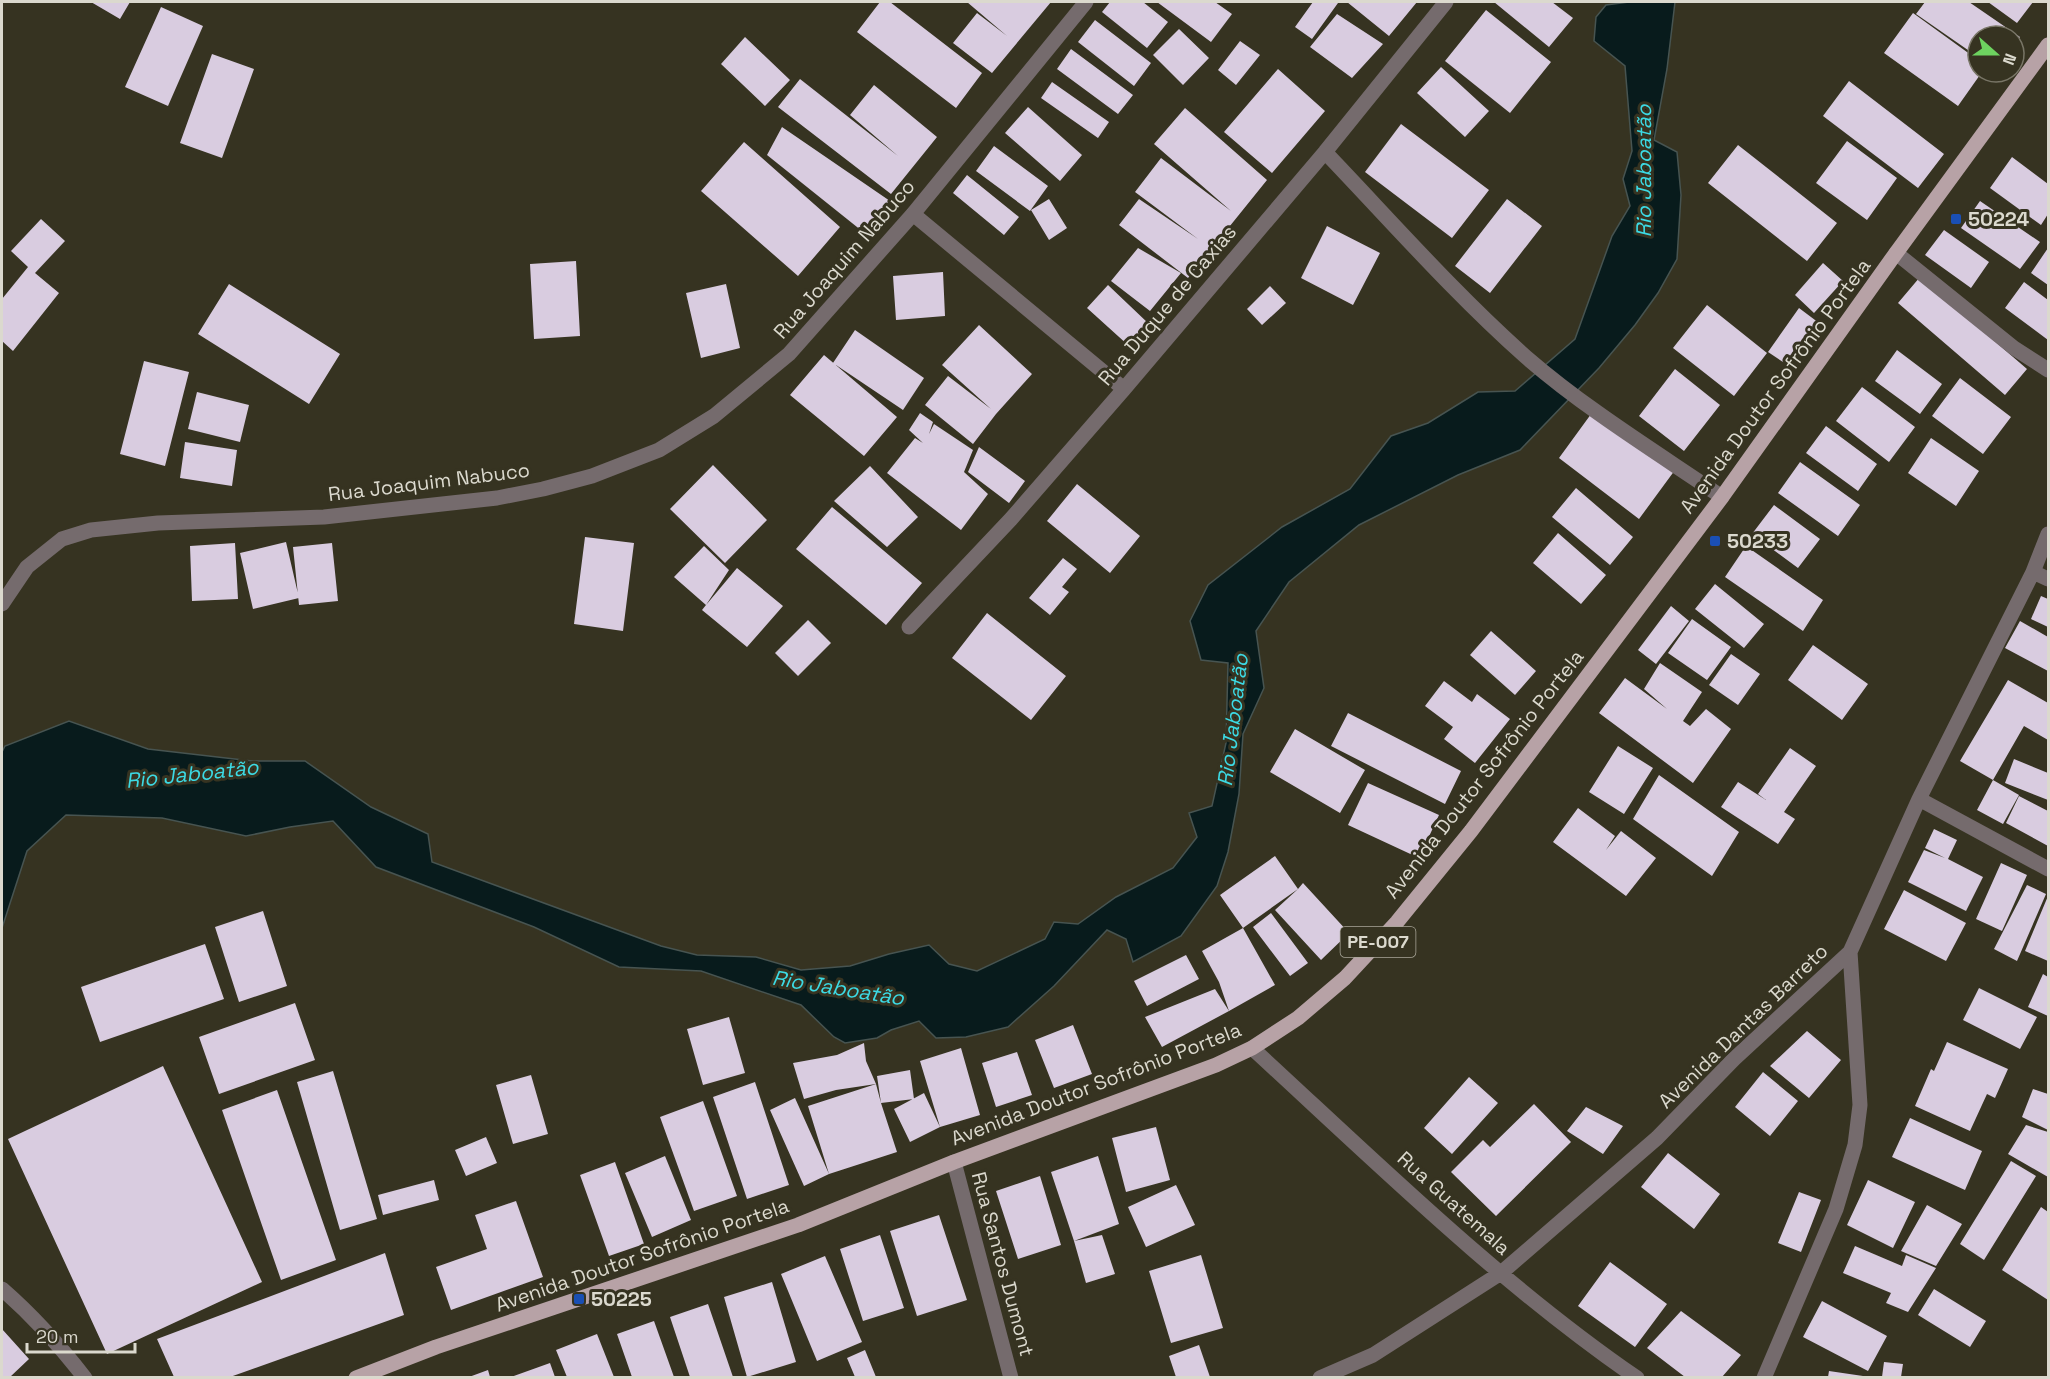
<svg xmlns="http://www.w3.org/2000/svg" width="2050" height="1379" viewBox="0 0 2050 1379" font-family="'Space Grotesk',sans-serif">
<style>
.water{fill:#081b1c;stroke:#475451;stroke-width:1.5}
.building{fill:#d9cce0}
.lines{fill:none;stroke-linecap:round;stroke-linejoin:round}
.minor{stroke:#756b6d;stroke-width:15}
.major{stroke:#b7a2a6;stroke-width:15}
.transit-dot{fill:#1a4fb4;stroke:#363321;stroke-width:2}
.labels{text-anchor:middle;stroke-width:6;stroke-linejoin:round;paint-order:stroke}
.shield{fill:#363321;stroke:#aaa79a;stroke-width:1.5}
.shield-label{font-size:18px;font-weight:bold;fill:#dbd9ce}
.poi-label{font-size:20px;font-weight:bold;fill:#dbd9ce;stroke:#363321;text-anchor:start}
.street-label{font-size:20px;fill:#dbd9ce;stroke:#363321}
.water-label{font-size:21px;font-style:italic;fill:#3cdae4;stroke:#363321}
</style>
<rect width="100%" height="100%" fill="#363321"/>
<path class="water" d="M1629,2H1675L1667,69L1654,140L1677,152L1681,195L1677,259L1658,293L1635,325L1599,368L1520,450L1458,475L1359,525L1289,582L1256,631L1264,688L1243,734L1239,794L1228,852L1217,886L1181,936L1133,962L1126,939L1107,930L1054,986L1008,1027L966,1037L936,1038L919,1021L891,1030L877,1038L845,1043L834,1037L801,1005L701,971L619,967L534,927L376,867L333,821L290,827L246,836L162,818L66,815L27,851L2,928V752L5,746L69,721L148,749L252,761H305L371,807L428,834L432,862L661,946L697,955L756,957L801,970L850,966L889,954L929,945L949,964L977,971L1045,939L1054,922L1078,924L1116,897L1173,868L1197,837L1189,813L1212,806L1226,743L1228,663L1201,660L1190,621L1208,585L1282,527L1350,489L1391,436L1428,423L1478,392L1515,391L1575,339L1612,236L1630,206L1623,179L1632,151L1625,66L1594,41L1596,17L1606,5Z"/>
<path class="building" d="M91,2H130L120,19Z
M880,2H890L982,73L956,108L857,32Z
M967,2H1051L992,73L953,43L977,13L1007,36Z
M1110,2H1143L1168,22L1147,48L1102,12Z
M1157,2H1215L1232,14L1211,42Z
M1313,2H1335L1338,3L1312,39L1295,27Z
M1347,2H1417L1389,36Z
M1494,2H1552L1573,18L1549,47Z
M1925,2H1969L2020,37L2014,46V36H1978V57L1916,14Z
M1988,2H2033L2017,23Z
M161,7L203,26L168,106L125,87Z
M1486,10L1551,62L1510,113L1445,61Z
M1913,13L1978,60V72H1982L1958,106L1884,53Z
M1337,14L1383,44L1352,78L1310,47Z
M1095,20L1151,63L1134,86L1078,42Z
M1179,29L1209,58L1183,85L1153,55Z
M745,37L790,80L765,106L721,64Z
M1240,41L1260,55L1236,85L1218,70Z
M1071,49L1133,95L1118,114L1057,69Z
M212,54L254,69L222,158L180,143Z
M1441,67L1489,111L1465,137L1417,93Z
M1278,69L1325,111L1272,173L1224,132Z
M800,79L898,156L850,115L874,85L937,137L891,194L778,107Z
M1849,81L1944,154L1918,188L1823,116Z
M1052,82L1109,122L1098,138L1041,98Z
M1028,107L1082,155L1060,181L1005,133Z
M1185,108L1267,180L1188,278L1119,225L1139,199L1198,239L1135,192L1161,158L1231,211L1154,144Z
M1401,124L1489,190L1452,238L1365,172Z
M782,127L890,201L867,235L767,155Z
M1847,141L1897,178L1867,220L1816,183Z
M744,142L840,227L798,276L701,191Z
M1738,145L1837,223L1807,261L1708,183Z
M994,146L1048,186L1030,211L976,171Z
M2012,157L2048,184V214L2041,225L1990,188Z
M967,175L1019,217L1004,235L953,193Z
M1049,199L1067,228L1049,240L1031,210Z
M1507,199L1542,226L1490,293L1455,266Z
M1980,201L2040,242L2020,269L1961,228Z
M41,219L65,241L35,273L59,293L13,351L2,341V299L28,267L11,251Z
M1327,226L1380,253L1353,305L1301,278Z
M1944,230L1989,262L1971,288L1925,255Z
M1138,248L1181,273L1150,311L1111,281Z
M2048,248V285L2031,273Z
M576,261L580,336L534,339L530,264Z
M1823,263L1843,281L1814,313L1795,295Z
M943,272L945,316L896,320L893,276Z
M1920,277L2027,369L2005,395L1898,303Z
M2024,282L2048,300V340L2005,308Z
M229,284L340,354L309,404L198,334Z
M726,284L740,348L701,358L686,293Z
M1108,285L1149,324L1129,346L1087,308Z
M1270,286L1286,303L1262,325L1247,309Z
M1707,305L1767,353L1734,396L1673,348Z
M1799,308L1819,323L1789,366L1768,352Z
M979,325L1032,374L996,414L973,444L925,405L948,376L991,409L942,365Z
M855,330L924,378L903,410L833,363Z
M1897,350L1942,384L1920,414L1875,381Z
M824,355L897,417L864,456L790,395Z
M144,361L189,372L165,466L120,454Z
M1675,369L1720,405L1684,451L1639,416Z
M1960,378L2011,417L1983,454L1932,416Z
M1862,387L1915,427L1889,462L1836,421Z
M197,392L249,405L240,442L188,429Z
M1594,410L1675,470L1639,519L1559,458Z
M920,413L933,422L929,434L934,424L973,450L964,472L988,494L961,530L887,473L915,438L923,443L909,430Z
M1826,426L1877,464L1858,491L1806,453Z
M1931,438L1979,471L1956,506L1908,473Z
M185,442L237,450L232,486L180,478Z
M979,447L1025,481L1009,503L968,472Z
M1800,462L1860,505L1838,536L1778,493Z
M713,465L767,520L725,563L670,509Z
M870,466L918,517L887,547L834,501Z
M1077,484L1140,536L1110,573L1047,521Z
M1576,488L1633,537L1610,565L1552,517Z
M1774,505L1820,539L1798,568L1752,534Z
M832,507L922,583L886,625L796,549Z
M1558,533L1606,575L1581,604L1533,563Z
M585,537L634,543L623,631L574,624Z
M286,542L299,598L253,609L240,553Z
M235,543L238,599L192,601L190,546Z
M332,543L338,601L299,605L293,547Z
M704,546L729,570L706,605L737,568L783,606L747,647L702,610L706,605L674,577Z
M1746,546L1823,600L1803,631L1725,577Z
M1063,558L1077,569L1062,587L1069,592L1050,615L1029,598Z
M1715,584L1764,624L1744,648L1695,609Z
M2041,596L2048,599V627L2031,619Z
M1671,606L1689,621L1656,664L1638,650Z
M987,613L1066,676L1031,720L952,658Z
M1692,619L1731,647L1707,680L1668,653Z
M808,620L831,643L798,676L775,653Z
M2020,621L2048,637V671L2005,648Z
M1491,631L1536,671L1515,695L1470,655Z
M1813,645L1868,684L1842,720L1788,680Z
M1731,654L1760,674L1738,705L1709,685Z
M1660,663L1702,692L1683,721L1690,726L1706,709L1731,729L1693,783L1599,713L1625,678L1667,709L1644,689Z
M2008,680L2048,703V740L2024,726L1993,780L1960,761Z
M1444,681L1472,702L1477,694L1510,719L1475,763L1444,739L1453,727L1425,706Z
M1348,713L1461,771L1445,804L1331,746Z
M1295,729L1365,770L1340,813L1270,772Z
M1618,746L1653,768L1624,814L1589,792Z
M1790,748L1816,766L1784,812L1795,819L1778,844L1721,807L1738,782L1766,800L1758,794Z
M2014,759L2048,773V800L2005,783Z
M1659,775L1739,832L1712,876L1633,819Z
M1993,780L2019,795L2003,824L1977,810Z
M1368,783L1439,815L1419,858L1348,825Z
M2019,796L2048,811V846L2006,823Z
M1578,808L1615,836L1606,850L1621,831L1656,858L1626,896L1553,842Z
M1934,829L1957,840L1948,859L1983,877L1966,911L1908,882L1924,850L1945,858L1925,848Z
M1275,856L1298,889L1303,883L1349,933L1321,960L1275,910L1298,889L1243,928L1220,895Z
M2001,863L2027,875L2002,931L1976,919Z
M2027,885L2046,894L2017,961L1994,949Z
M1904,890L1966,923L1946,961L1884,929Z
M2048,896V961L2025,951Z
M263,911L287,986L239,1002L215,927Z
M1271,913L1308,963L1290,976L1253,927Z
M1243,928L1275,985L1229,1011L1162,1047L1145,1017L1215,989L1229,1011L1219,982L1202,951Z
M205,944L224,999L100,1042L81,987Z
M1186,955L1199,979L1147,1006L1134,981Z
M2043,974L2048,977V1016L2028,1007Z
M1979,988L2037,1017L2020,1049L1963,1020Z
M295,1003L315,1060L219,1094L199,1037Z
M729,1017L745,1073L703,1085L687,1029Z
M1073,1025L1092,1074L1054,1088L1035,1040Z
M1807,1031L1841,1060L1809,1098L1770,1066Z
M1947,1042L2008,1069L1995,1098L1987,1094L1970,1131L1915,1106L1931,1069L1934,1071Z
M864,1043L866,1061L876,1084L881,1103L877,1076L910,1070L914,1099L881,1103L897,1152L829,1174L804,1186L770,1110L795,1098L829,1174L808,1106L876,1084L836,1090L804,1099L793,1063L837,1055Z
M961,1048L980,1115L940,1127L920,1061Z
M1017,1052L1032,1095L996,1107L982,1063Z
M163,1066L262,1282L107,1354L8,1139Z
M333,1071L377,1219L340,1230L297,1082Z
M1763,1072L1798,1101L1770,1136L1735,1107Z
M531,1075L548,1134L513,1144L496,1085Z
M1469,1077L1498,1103L1452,1154L1424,1128Z
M755,1082L789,1185L747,1199L713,1097Z
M2033,1089L2048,1094V1130L2022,1117Z
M277,1090L336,1260L281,1280L222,1110Z
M924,1093L940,1127L910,1142L894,1109Z
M703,1101L737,1196L694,1211L660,1117Z
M1534,1104L1571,1142L1496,1216L1451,1172L1483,1140L1490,1147Z
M1586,1107L1623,1126L1603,1154L1567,1131Z
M1910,1118L1982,1151L1965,1190L1892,1157Z
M2026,1125L2048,1132V1177L2008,1154Z
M1156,1127L1170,1180L1126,1192L1112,1138Z
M486,1137L497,1163L466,1176L455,1150Z
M1668,1153L1720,1194L1694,1229L1641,1187Z
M665,1156L691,1220L652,1237L625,1173Z
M1098,1156L1119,1224L1074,1241L1051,1172Z
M2011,1161L2036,1176L1984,1260L1960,1244Z
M615,1162L644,1244L609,1256L580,1175Z
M1040,1176L1061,1245L1018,1259L996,1191Z
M434,1180L439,1200L383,1215L378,1195Z
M1868,1180L1915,1202L1893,1248L1847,1225Z
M1176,1185L1195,1225L1146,1247L1128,1207Z
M1799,1192L1821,1200L1801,1252L1778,1243Z
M516,1201L543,1277L451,1310L436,1267L487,1249L475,1215Z
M1927,1205L1962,1224L1936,1266L1901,1251Z
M2041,1207L2048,1212V1300L2002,1270Z
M939,1215L967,1300L917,1316L890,1231Z
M880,1235L904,1308L863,1321L840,1249Z
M1102,1235L1115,1274L1086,1283L1074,1241Z
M1855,1246L1902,1266L1906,1255L1936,1268L1908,1312L1886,1303L1891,1293L1843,1273Z
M385,1253L404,1315L230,1377H174L157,1339Z
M1201,1255L1223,1328L1171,1343L1149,1271Z
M825,1256L862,1342L817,1361L781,1274Z
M1610,1262L1667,1304L1635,1347L1578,1306Z
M772,1282L796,1362L747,1377L724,1297Z
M1934,1289L1986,1321L1970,1347L1918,1315Z
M1822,1301L1887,1336L1868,1371L1803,1337Z
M708,1304L733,1377H690L670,1317Z
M1681,1311L1741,1355L1722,1377H1685L1647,1348Z
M654,1321L674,1377H632L617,1334Z
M2,1329L29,1359L10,1377H2Z
M597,1334L614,1377H567L556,1350Z
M1199,1345L1210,1377H1176L1169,1356Z
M865,1350L876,1377H855L847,1358Z
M1884,1362L1903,1364L1901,1377H1882Z
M550,1363L555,1377H511Z
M488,1370L490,1377H469Z
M1829,1371L1863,1376V1377H1828Z"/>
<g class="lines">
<path class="minor" d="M1325,152C1391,221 1454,293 1526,357C1586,409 1656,452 1722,497
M913,214L1124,389
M1896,253L2014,348L2048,370
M2033,572L2048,579
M2,604L27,567L62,539L91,530L158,523L324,517L497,498L543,489L592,476L659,450L714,416L789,354L913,214L1086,2
M909,627L1011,519L1124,389L1325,152L1446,2
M1919,799L2048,869
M1252,1048C1375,1161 1500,1284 1637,1378
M954,1162L1011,1378
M2,1289C33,1316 60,1346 85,1378
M1320,1378L1373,1355L1501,1273L1657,1138L1734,1059L1850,952L1919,799L2033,572L2048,534
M1764,1378L1836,1209L1855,1145L1860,1105L1850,952"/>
<path class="major" d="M356,1378L436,1347L798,1225L954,1162L1216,1065L1252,1048L1298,1018L1345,978L1397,922L1471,831L1722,497L1896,253L2048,45"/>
</g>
<g class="transit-dot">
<rect x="1950" y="213" width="12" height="12" rx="3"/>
<rect x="1709" y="535" width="12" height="12" rx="3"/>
<rect x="573" y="1293" width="12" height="12" rx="3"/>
</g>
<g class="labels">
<rect class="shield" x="1340.5" y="927" width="75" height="30" rx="4.5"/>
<g class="shield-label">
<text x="1378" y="948">PE-007</text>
</g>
<g class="poi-label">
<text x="1968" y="226">50224</text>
<text x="1727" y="548">50233</text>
<text x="591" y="1306">50225</text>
</g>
<g class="street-label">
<text transform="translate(844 259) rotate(-49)" y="7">Rua Joaquim Nabuco</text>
<text transform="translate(1167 305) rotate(-50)" y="7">Rua Duque de Caxias</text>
<text transform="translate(1775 386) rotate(-54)" y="7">Avenida Doutor Sofrônio Portela</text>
<text transform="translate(429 482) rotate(-7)" y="7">Rua Joaquim Nabuco</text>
<text transform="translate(1484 774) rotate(-52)" y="7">Avenida Doutor Sofrônio Portela</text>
<text transform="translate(1743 1026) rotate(-44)" y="7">Avenida Dantas Barreto</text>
<text transform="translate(1096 1084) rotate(-21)" y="7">Avenida Doutor Sofrônio Portela</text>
<text transform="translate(1454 1203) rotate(42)" y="7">Rua Guatemala</text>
<text transform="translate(642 1255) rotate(-19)" y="7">Avenida Doutor Sofrônio Portela</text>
<text transform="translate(1003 1264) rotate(75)" y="7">Rua Santos Dumont</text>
</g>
<g class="water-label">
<text transform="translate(1644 171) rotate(-90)" y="7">Rio Jaboatão</text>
<text transform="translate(1233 720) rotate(-83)" y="7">Rio Jaboatão</text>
<text transform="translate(192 774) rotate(-6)" y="7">Rio Jaboatão</text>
<text transform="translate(838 988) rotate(9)" y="7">Rio Jaboatão</text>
</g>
</g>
<rect width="2050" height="1379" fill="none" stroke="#dbd9ce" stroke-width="6"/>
<g transform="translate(1996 54) rotate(111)"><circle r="28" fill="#363321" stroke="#787566" stroke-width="1.5"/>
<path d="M0-4.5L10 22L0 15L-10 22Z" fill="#6ed360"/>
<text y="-9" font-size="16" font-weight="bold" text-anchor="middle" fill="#dbd9ce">N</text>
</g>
<path d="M27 1343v9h108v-9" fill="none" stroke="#dbd9ce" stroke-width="3"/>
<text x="36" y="1343" font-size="18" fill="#dbd9ce" stroke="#363321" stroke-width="4.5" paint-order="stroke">20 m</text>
</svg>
